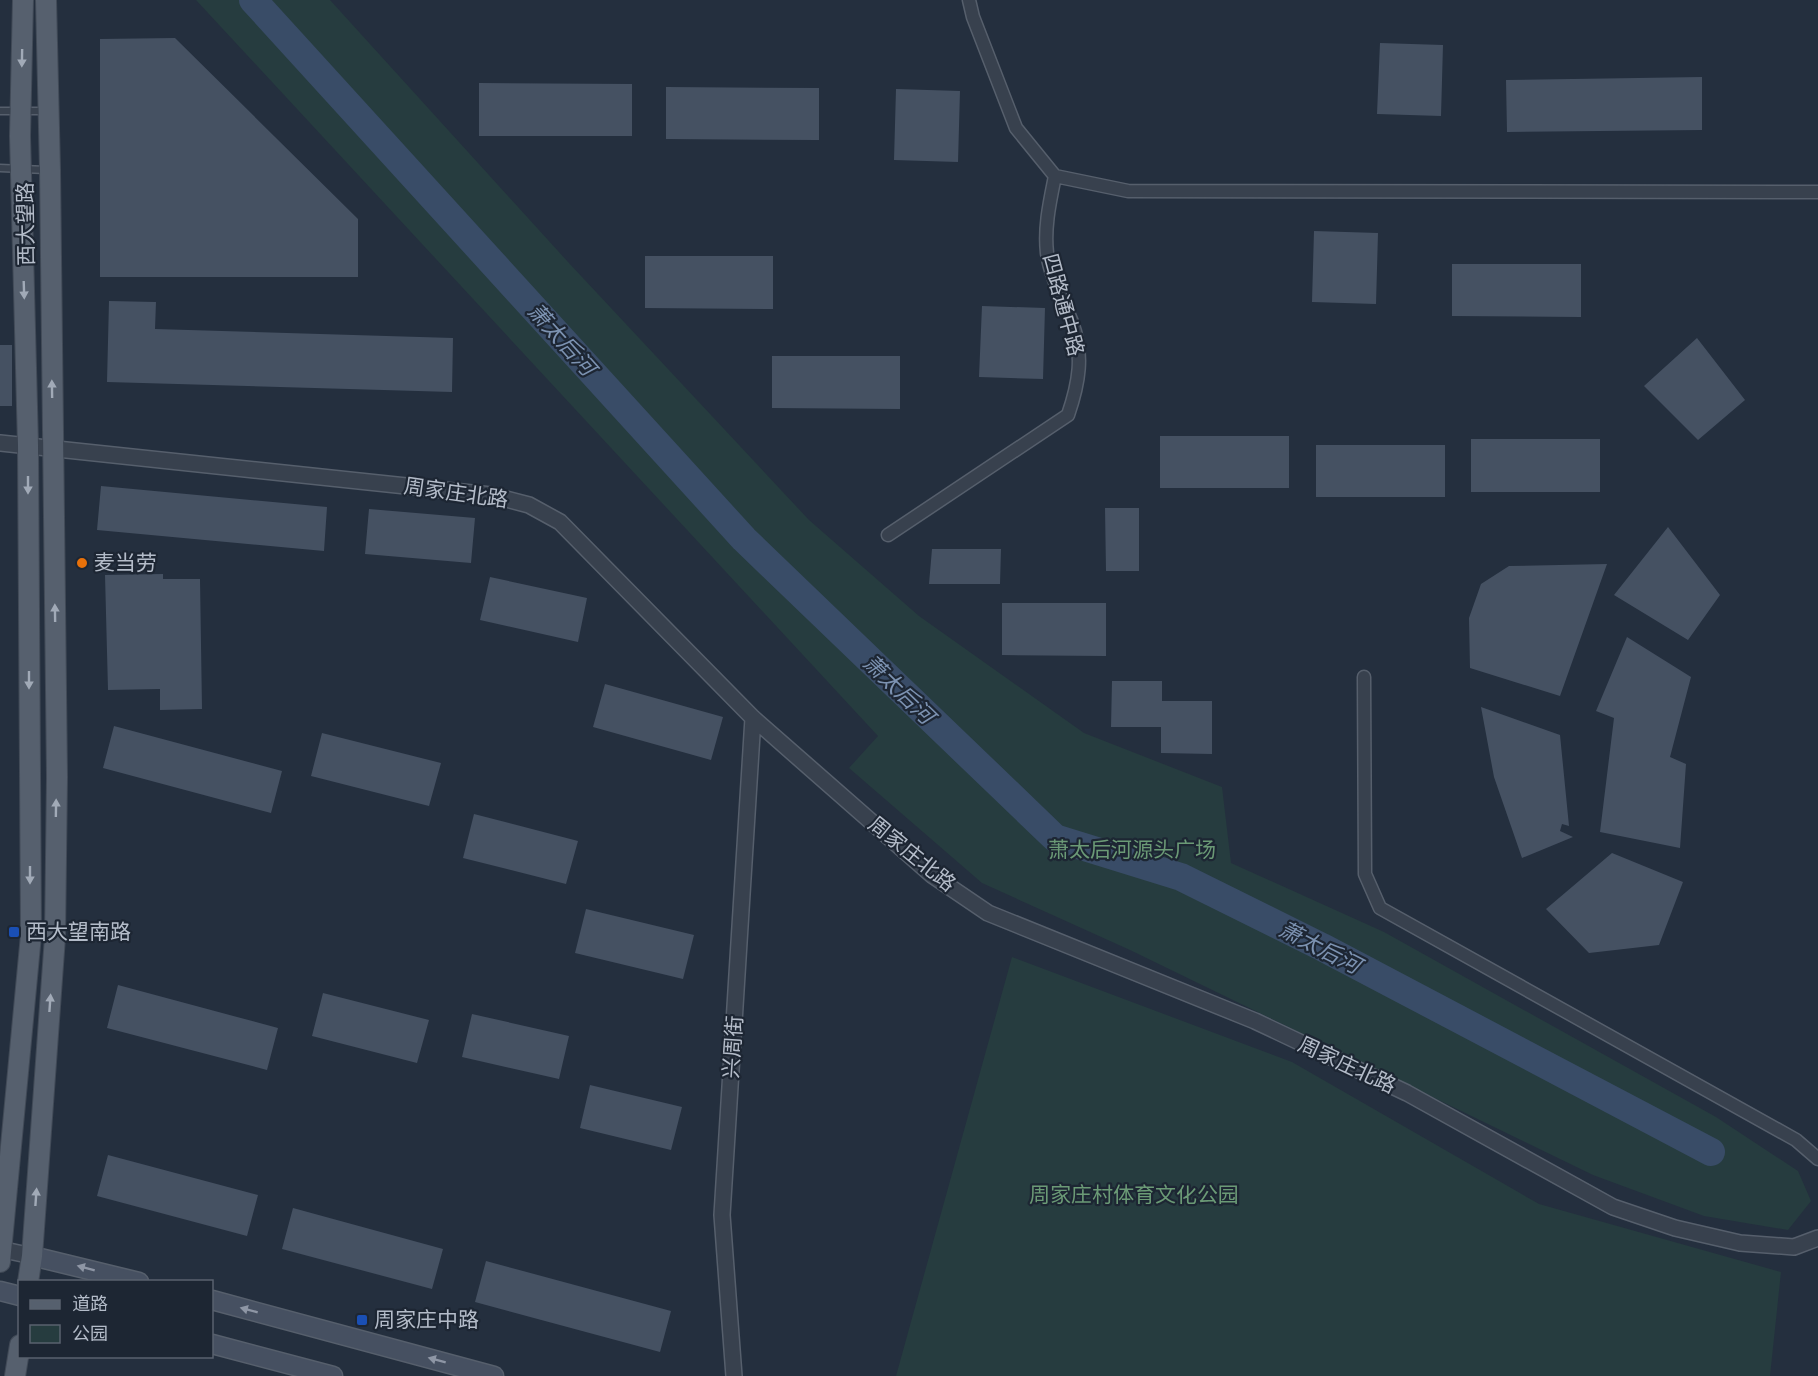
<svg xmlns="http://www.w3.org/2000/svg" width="1818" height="1376" viewBox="0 0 1818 1376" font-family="Commissioner,'Noto Sans SC',sans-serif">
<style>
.green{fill:#263c3f}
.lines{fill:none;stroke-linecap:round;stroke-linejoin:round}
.river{stroke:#394c67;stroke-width:28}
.building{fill:#455162}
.service-casing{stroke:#565f6c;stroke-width:9}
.minor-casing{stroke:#565f6c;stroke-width:15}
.tertiary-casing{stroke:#565f6c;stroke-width:18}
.secondary-casing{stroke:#565f6c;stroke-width:21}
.primary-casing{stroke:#414a57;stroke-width:22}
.service{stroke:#38414e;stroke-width:6}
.minor{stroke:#38414e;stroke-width:12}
.tertiary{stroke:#38414e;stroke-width:15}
.secondary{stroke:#465061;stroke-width:18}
.primary{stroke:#56606e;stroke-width:20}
.oneway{fill:#a1aab7}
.oneway2{fill:#8e96a5}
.food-dot{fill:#e8710a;stroke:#1d2633;stroke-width:2}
.transit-dot{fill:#1a4fb4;stroke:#1d2633;stroke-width:2}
.labels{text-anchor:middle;stroke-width:4.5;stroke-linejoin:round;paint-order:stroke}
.street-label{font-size:21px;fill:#b4bcc9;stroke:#1d2633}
.poi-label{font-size:21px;fill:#b4bcc9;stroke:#1d2633;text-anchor:start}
.park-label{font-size:21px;fill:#6b9a76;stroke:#1d2633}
.water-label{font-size:22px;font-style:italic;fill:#7c92b1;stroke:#1d2633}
</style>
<rect width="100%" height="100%" fill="#242f3e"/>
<path class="green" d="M196,0H330L568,262L809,520L919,616L1084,733L1222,787L1231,863L1384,932L1716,1117L1798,1171L1811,1201L1788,1230L1704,1216L1593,1175L1130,950L982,883L849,768L878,736Z
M1012,957L1292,1062L1539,1204L1781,1272L1770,1376H896Z"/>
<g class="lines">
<path class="river" d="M253,0L744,539L1055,838L1181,877L1322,947L1711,1152"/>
</g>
<path class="building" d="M175,38L358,219V277H100V39Z
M1380,43L1443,45L1441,116L1377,114Z
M1702,77V130L1507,132L1506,80Z
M479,83L632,84V136H479Z
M666,87L819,88V140L666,139Z
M896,89L960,91L958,162L894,160Z
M1314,231L1378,233L1376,304L1312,302Z
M645,256H773V309L645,308Z
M1452,264H1581V317L1452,316Z
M109,301L156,302L155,329L453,338L452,392L107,382Z
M982,306L1045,308L1043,379L979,377Z
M1697,338L1745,400L1698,440L1644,386Z
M0,345H12V406H0Z
M772,356H900V409L772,408Z
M1160,436H1289V488H1160Z
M1471,439H1600V492H1471Z
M1316,445H1445V497H1316Z
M101,486L327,507L324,551L97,530Z
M1105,508H1139V571H1106Z
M369,509L475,518L471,563L365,554Z
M1668,527L1720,595L1688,640L1614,595Z
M932,549H1001L1000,584H929Z
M1607,564L1560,696L1470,668L1469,618L1481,584L1509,566Z
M163,574V579H200L202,709L160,710V689L108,690L105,575Z
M490,577L587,598L578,642L480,620Z
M1002,603H1106V656L1002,655Z
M1627,637L1691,677L1670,757L1686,764L1680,848L1600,832L1614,718L1596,711Z
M1112,681H1162V701H1212V754L1161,753V727H1111Z
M605,684L723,717L711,760L593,727Z
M1481,707L1560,735L1569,826L1562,824L1560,831L1573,837L1522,858L1494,777Z
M114,726L282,771L271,813L103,768Z
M322,733L441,763L429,806L311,776Z
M474,814L578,841L566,884L463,858Z
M1612,853L1683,882L1659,945L1589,953L1546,909Z
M586,909L694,935L683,979L575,953Z
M118,985L278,1028L267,1070L107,1028Z
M323,993L429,1020L417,1063L312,1036Z
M472,1014L569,1036L559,1079L462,1057Z
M590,1085L682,1107L671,1150L580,1128Z
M108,1155L258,1195L247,1236L97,1196Z
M293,1208L443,1249L432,1289L282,1249Z
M486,1261L671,1311L660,1352L475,1302Z"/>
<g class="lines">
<g class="service-casing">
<path id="service" d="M0,111H44
M0,168L46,170"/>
</g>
<g class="minor-casing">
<path id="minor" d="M1055,176L1128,191L1818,192
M888,535L1068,415C1079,383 1084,355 1072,322C1063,300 1050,276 1047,253C1044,227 1050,201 1055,176L1016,128L973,17L969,0
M1364,677L1365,874L1380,908L1796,1140L1818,1159"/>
</g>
<g class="tertiary-casing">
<path id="tertiary" d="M0,443L491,495L529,505L560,522L753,718L932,875L988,913L1255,1021L1407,1093L1613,1207L1675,1228L1740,1243L1794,1247L1818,1238
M0,1249L32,1256
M734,1376L722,1215L753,718"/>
</g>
<g class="secondary-casing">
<path id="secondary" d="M32,1256L139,1282
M0,1291L20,1296
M212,1300L494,1376
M212,1344L333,1376"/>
</g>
<g class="primary-casing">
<path id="primary" d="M0,1262L31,935L28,445L20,136L23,0
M28,1282L32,1256L55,937L57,777L50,170L46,0
M15,1376L20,1345"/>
</g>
<use href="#service" class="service"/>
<use href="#minor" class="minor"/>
<use href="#tertiary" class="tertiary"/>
<use href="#secondary" class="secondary"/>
<use href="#primary" class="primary"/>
</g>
<defs><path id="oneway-solid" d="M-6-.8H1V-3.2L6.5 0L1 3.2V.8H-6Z" transform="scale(1.5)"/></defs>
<g class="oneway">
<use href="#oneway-solid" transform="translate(22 58) rotate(91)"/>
<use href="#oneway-solid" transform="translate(24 290) rotate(88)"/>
<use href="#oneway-solid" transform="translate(52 389) rotate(-91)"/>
<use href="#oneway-solid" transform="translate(28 485) rotate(90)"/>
<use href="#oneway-solid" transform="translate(55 613) rotate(-91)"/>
<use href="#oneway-solid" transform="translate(29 680) rotate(90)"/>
<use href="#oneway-solid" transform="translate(56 808) rotate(-89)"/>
<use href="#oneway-solid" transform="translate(30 875) rotate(90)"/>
<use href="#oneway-solid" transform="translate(50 1003) rotate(-86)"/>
<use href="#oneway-solid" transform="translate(36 1197) rotate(-86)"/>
</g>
<g class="oneway2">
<use href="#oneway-solid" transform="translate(86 1268) rotate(-165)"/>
<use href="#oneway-solid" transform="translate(249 1310) rotate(-165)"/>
<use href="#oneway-solid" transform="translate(437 1360) rotate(-165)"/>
</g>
<circle class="food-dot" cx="82" cy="563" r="6"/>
<g class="transit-dot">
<rect x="8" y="926" width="12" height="12" rx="3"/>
<rect x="356" y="1314" width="12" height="12" rx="3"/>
</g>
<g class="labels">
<g class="street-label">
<text transform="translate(26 224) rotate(-91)" y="7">西大望路</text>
<text transform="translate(1063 305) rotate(75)" y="7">四路通中路</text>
<text transform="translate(456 493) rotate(8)" y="7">周家庄北路</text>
<text transform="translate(912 854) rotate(39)" y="7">周家庄北路</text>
<text transform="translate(733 1047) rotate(-86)" y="7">兴周街</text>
<text transform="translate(1347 1065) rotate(25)" y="7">周家庄北路</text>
</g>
<g class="poi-label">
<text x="94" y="570">麦当劳</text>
<text x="26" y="939">西大望南路</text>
<text x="374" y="1327">周家庄中路</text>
</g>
<g class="park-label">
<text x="1132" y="857">萧太后河源头广场</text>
<text x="1134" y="1202">周家庄村体育文化公园</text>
</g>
<g class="water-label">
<text transform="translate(562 339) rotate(48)" y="8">萧太后河</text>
<text transform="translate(899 689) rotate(44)" y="8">萧太后河</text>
<text transform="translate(1320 947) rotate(27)" y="8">萧太后河</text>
</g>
</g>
<rect x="18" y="1280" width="195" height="78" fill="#1d2633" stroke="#59626f" stroke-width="1.5"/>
<rect x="30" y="1300" width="30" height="9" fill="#56606e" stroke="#59626f" stroke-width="1.5"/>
<text x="72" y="1310" font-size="18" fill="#b4bcc9">道路</text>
<rect x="30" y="1325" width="30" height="18" fill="#263c3f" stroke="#59626f" stroke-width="1.5"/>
<text x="72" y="1340" font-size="18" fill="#b4bcc9">公园</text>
</svg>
